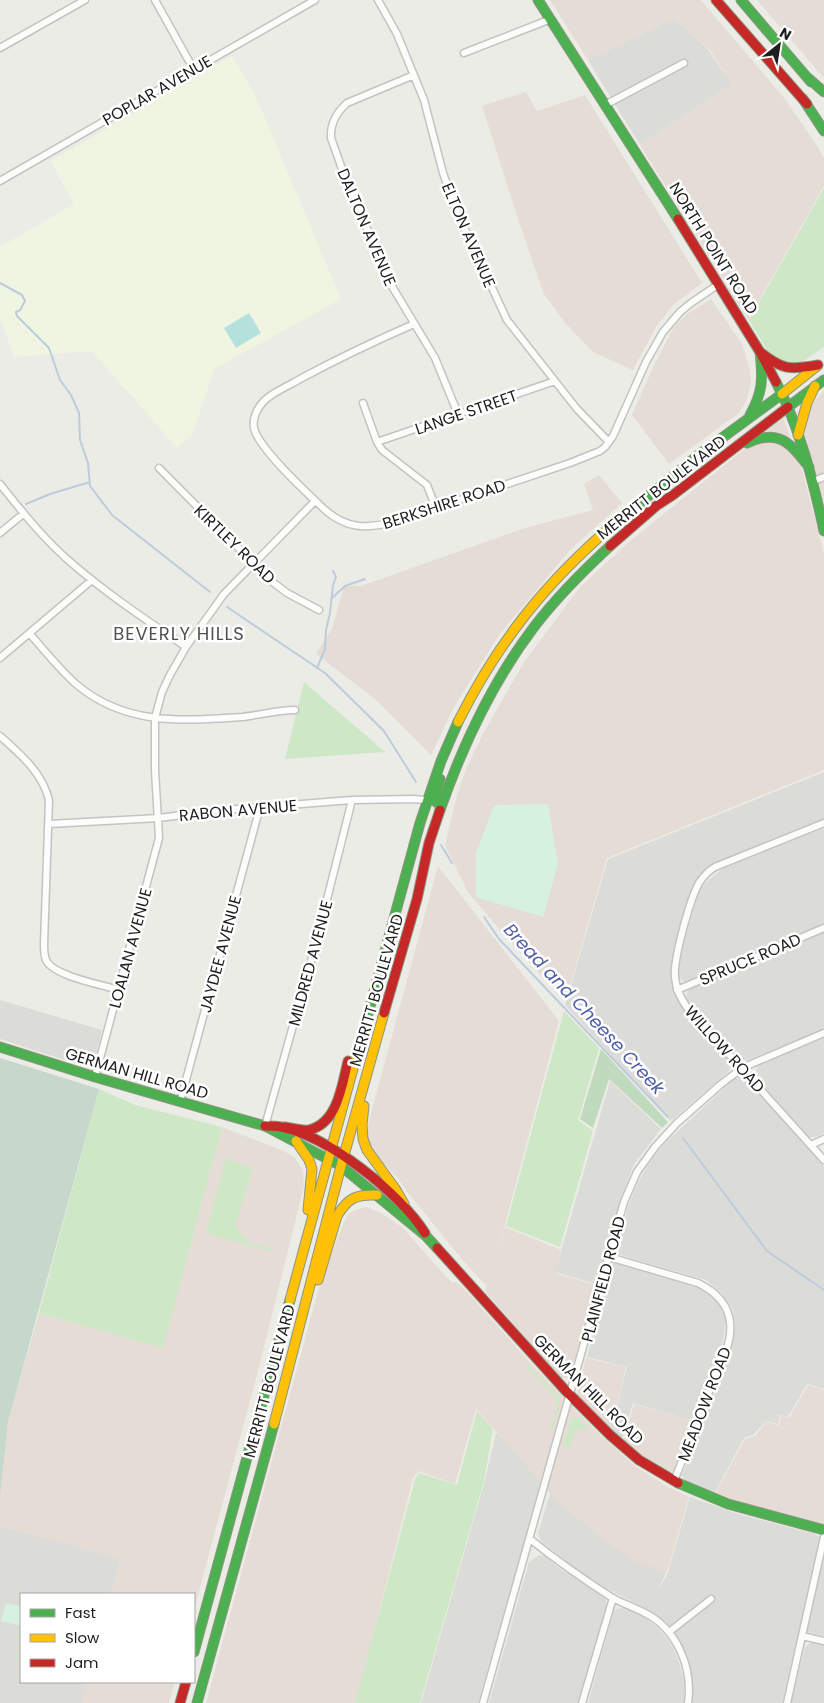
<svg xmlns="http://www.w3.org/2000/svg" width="824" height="1703" viewBox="0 0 824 1703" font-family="Poppins,sans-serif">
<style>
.residential{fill:#dbdbd8}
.commercial{fill:#e5dcd5}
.education{fill:#f0f5e2}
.grass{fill:#cee8c7}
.forest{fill:#c0dabe}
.cemetery{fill:#c6d7cc}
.park{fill:#d6f2de}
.pitch{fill:#b4e1dc}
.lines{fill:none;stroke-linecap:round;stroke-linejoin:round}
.stream{stroke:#bcccdd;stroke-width:2}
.street-casing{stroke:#c3c3c1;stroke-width:9}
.fast-casing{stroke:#8d9580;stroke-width:11}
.slow-casing{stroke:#8d9580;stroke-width:11}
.jam-casing{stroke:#8d9580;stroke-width:11}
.street{stroke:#fcfcfb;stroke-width:6}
.fast{stroke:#4caf50;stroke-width:9}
.slow{stroke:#ffc107;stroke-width:9}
.jam{stroke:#c62828;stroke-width:9}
.labels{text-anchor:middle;stroke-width:5;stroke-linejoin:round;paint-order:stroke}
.street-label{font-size:16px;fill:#1e1e1e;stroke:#fff}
.neighbourhood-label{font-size:18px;letter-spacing:1px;fill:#515151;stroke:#fff}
.water-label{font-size:18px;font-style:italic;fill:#515fa7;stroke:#fff}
</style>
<rect width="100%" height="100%" fill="#ecece6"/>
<path class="residential" d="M674,18L706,47L732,84L640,145L588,60Z
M824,772V821L723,862L694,887L690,895L678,939L671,974L679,1002L731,1063V1067L728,1072L671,1121L565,1005L608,859Z
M824,828V925L690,980L685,982L679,978L678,964L682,949L698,894L704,884L722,869Z
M824,932V1029L748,1060H743L735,1057L687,1003L686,998L688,990L693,985Z
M0,1000L102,1030L92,1069L0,1039Z
M824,1038V1134L815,1137H809L805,1135L757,1080L756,1070L759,1065L762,1063Z
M741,1076L746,1078L824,1166V1389L807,1384L788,1417L780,1415L778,1424L766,1421L753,1435L744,1438L714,1494L692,1485L684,1480L682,1475L720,1381L733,1342L735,1325L733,1309L721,1293L706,1280L627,1257L618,1254L617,1250L628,1207L638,1182L654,1156L665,1143L735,1078Z
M610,1081L661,1129L634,1164L620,1201L596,1284L555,1272Z
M613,1263H618L689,1283L703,1288L713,1296L723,1311L726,1322L722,1346L693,1421L633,1403L622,1439L611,1429L627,1367L587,1357Z
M496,1433L544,1474L478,1703H421L485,1480Z
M552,1487L667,1566L666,1572L658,1591L667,1575L690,1497L738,1514L815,1534L819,1537L820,1542L782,1703H692L693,1685L688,1660L677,1637L665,1621L649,1610L593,1582L541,1541L538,1533Z
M0,1526L121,1558L111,1594H21V1682H156L163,1703H0Z
M824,1554V1636L806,1632Z
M539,1555L545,1556L560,1569L601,1595L606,1600L607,1607L578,1703H489L529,1562Z
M626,1607L643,1616L659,1629L672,1645L679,1662L684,1681V1703H588L614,1610Z
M812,1642L824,1643V1703H791L805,1647Z"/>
<path class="commercial" d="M550,0H701L785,99L818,147L824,159V186L748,320L640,145L732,84L709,49L674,18L588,60Z
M757,0H824V78Z
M526,92L537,111L585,95L702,283L673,305L656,327L633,370L593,352L566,324L544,294L520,225L482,106Z
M711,299L742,344L750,370L751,382L747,399L739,413L669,464L632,415L654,365L674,327L687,314Z
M824,390V502L805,435L806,411Z
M783,418L800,462L824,554V770L607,858L568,993L548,983L506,937L468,892L445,845L457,795L467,767L484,732L524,662L581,586L630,541Z
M599,475L622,503L570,550L499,635L454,707L431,755L375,699L316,654L332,629L344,586H361L525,528L593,510L584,484Z
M438,866L559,1021L498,1251L505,1227L561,1250L555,1273L596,1285L570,1378H561L485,1291L487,1286L465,1263L405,1189L400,1180L374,1154L368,1141L367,1129L371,1113Z
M222,1127L284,1151L295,1158L303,1171L304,1186L258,1371L194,1610V1594H111L121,1558L0,1526V1497L8,1422L39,1313L163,1347Z
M366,1207L381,1213L402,1227L451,1282L459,1283L535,1368L599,1434L635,1466L663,1484L689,1497L667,1572L639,1563L609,1544L558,1502L476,1409L455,1484L418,1471L413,1478L356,1703H206L318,1291L343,1224L348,1214L355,1210Z
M586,1358L626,1367L611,1429L581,1400L577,1394Z
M808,1385L824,1390V1525L780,1515L715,1494L745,1439L755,1436L766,1422L779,1425L781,1416L789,1418Z
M634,1404L693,1421L673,1472H667L623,1442Z
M87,1682H175L169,1703H81Z"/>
<path class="education" d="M232,56L256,97L341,299L214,369L192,435L177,448L92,351L14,357L0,317V247L74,204L51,161Z"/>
<path class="grass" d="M824,188V347L802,362L792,366L771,357L749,320Z
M304,682L385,752L285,759Z
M564,1011L599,1048L578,1120L593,1131L560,1247L506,1226Z
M99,1089L135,1105L222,1127L163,1348L39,1313Z
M226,1159L250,1167L252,1170L238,1218L234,1225L250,1243L271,1248L270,1251L211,1235L207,1229Z
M528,1365L561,1400L552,1432L547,1427L551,1428L558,1405L556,1398L529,1370L525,1374Z
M477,1411L493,1429L484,1481L420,1703H355L415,1479L419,1473L457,1485Z
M575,1417L579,1419L587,1427L585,1429L575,1430L571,1446L568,1448L563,1446L571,1420Z"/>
<path class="forest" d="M601,1049L668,1122L662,1128L609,1079L593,1128L580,1119Z"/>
<path class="cemetery" d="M0,1058L99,1089L8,1422L0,1497Z"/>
<path class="park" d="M548,804L558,864L543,917L476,897V853L494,805Z
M6,1603L21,1607V1626L1,1621Z"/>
<path class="pitch" d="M249,313L261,333L236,348L224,328Z"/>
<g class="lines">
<path class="stream" d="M0,283L22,295L25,301L20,310L16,312L17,316L49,348L60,380L71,395L79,413L80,440L88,463L90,486L112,515L210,592
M26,504L50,494L90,482
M331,599L345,586L365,579
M227,607L325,673L384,731L416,782
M317,668L325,649L326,630L330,613L333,585L336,577L333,571
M441,845L452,863
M484,917L499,939L668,1117
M683,1138L767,1251L824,1290"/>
<g class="street-casing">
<path id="street" d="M155,0L194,70
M378,0L397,34L424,100L443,173L456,210L507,320L577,409L609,442
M0,48L85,0
M464,53L551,19
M414,75L347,103C337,112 330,123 331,138L346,180L390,283L435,358L458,414
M605,105L684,63
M0,181L315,0
M414,324C375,341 337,359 300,379C289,386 274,391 264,401C257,408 252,419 254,428C258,448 307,493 324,509C346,529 366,529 394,522L570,463L600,451L605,447L613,436L646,362L663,332L680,312L691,303L719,284
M363,403L377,442L382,450L427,485L436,508
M377,442L555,381
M159,468L270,580L287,593L319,610
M813,481L824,477
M0,484C23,513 46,542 75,566C110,596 148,621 186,647
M0,533L23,514
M30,634C45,651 59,669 76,684C125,726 183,721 242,717C260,715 277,710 295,710
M0,658L92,580
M0,736C20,754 42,772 49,800L44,944C44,949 44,955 46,960C53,976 103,985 119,990
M824,823L715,867C708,871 703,877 699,883C690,899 673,960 675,977C676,990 681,999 688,1009L824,1160
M49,824L159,818L212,811L352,800L413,799L426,800
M677,990L824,928
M95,1077L159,838L155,770V718L162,692L170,675L186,647L224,594L315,501
M180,1102L260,807
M265,1126L315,947L352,800
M811,1145L824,1139
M609,1257L698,1283C714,1291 728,1303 730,1322C733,1345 717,1371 709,1392C698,1421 686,1451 674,1481
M530,1539C556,1560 583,1579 611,1597C621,1603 634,1607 645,1613C677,1629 693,1668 688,1703
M669,1632L711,1599
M802,1636L824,1641
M483,1703L615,1233L624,1202L637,1172L655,1147L677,1123L720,1085L742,1068L824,1033
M582,1703L613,1598
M787,1703L824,1537"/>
</g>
<g class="fast-casing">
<path id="fast" d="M538,0L678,219
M741,0L811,82
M807,77L824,92
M803,99L824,131
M776,382C800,428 813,480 824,531
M788,407L824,380
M750,415C763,392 763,378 760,352
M747,443C779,428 790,443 809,467
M614,524L696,457L782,394
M440,779L435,797L436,802L441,805
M440,810C462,747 493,681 534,627C556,598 583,571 610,546
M0,1047L95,1077L265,1126L341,1166L426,1236L437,1248
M357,1054L420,823L441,761L458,722
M678,1483L728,1504L824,1530
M194,1652L290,1300
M197,1703L274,1424"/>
</g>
<g class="slow-casing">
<path id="slow" d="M782,394L817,366
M798,435L807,403L815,386
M458,722C498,642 546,582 614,524
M364,1106L362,1125L363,1139L367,1150L396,1190L404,1204
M296,1141L309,1160L312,1169L308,1210
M318,1280L337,1216C348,1198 356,1194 377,1195
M290,1300L357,1054
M274,1424L341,1166L384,1013"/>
</g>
<g class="jam-casing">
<path id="jam" d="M716,0L807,104
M678,219L760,352L776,382
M760,352C783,370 789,370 818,365
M610,546L656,506L673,495L788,407
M384,1013L417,899L429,843L440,810
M265,1126C270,1126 276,1126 281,1127C328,1136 400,1193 425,1233
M285,1127C292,1128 301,1131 309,1130C338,1123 342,1085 348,1061
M437,1248L565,1390L610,1435L639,1460L678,1483
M180,1703L186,1682"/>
</g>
<use href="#street" class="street"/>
<use href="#fast" class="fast"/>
<use href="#slow" class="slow"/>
<use href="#jam" class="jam"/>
</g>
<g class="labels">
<g class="street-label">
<text transform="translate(157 90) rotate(-30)" y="6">POPLAR AVENUE</text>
<text transform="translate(367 227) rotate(67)" y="6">DALTON AVENUE</text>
<text transform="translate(469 235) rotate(67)" y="6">ELTON AVENUE</text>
<text transform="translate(714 248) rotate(58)" y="6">NORTH POINT ROAD</text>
<text transform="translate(466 412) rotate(-19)" y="6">LANGE STREET</text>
<text transform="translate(661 487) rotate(-38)" y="6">MERRITT BOULEVARD</text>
<text transform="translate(444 504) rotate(-18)" y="6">BERKSHIRE ROAD</text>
<text transform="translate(235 544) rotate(44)" y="6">KIRTLEY ROAD</text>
<text transform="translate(238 810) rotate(-5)" y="6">RABON AVENUE</text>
<text transform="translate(130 948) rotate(-75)" y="6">LOALAN AVENUE</text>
<text transform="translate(220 954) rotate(-75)" y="6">JAYDEE AVENUE</text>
<text transform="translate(750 959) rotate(-23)" y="6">SPRUCE ROAD</text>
<text transform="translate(310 963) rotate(-75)" y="6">MILDRED AVENUE</text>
<text transform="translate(376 990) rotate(-74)" y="6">MERRITT BOULEVARD</text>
<text transform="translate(725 1049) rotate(48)" y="6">WILLOW ROAD</text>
<text transform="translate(137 1073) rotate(16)" y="6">GERMAN HILL ROAD</text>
<text transform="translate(603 1279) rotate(-75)" y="6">PLAINFIELD ROAD</text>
<text transform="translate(269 1381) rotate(-75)" y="6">MERRITT BOULEVARD</text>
<text transform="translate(589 1389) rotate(45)" y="6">GERMAN HILL ROAD</text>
<text transform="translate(704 1404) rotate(-69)" y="6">MEADOW ROAD</text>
</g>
<g class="neighbourhood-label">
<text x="179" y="640">BEVERLY HILLS</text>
</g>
<g class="water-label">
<text transform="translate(584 1009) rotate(47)" y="6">Bread and Cheese Creek</text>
</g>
</g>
<rect x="20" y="1593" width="175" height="90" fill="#ffffff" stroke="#a5a5a5"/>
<rect x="30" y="1609" width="25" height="8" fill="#4caf50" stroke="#a5a5a5"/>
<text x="65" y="1618" font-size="15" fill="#1e1e1e">Fast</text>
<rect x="30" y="1634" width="25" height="8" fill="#ffc107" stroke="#a5a5a5"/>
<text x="65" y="1643" font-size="15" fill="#1e1e1e">Slow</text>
<rect x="30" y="1659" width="25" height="8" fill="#c62828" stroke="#a5a5a5"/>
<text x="65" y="1668" font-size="15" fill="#1e1e1e">Jam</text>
<g transform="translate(779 45) rotate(30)" stroke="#ffffff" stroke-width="4" paint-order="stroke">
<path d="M0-4L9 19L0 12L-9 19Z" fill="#1e1e1e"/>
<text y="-8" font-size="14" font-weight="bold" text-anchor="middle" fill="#1e1e1e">N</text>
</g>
</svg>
